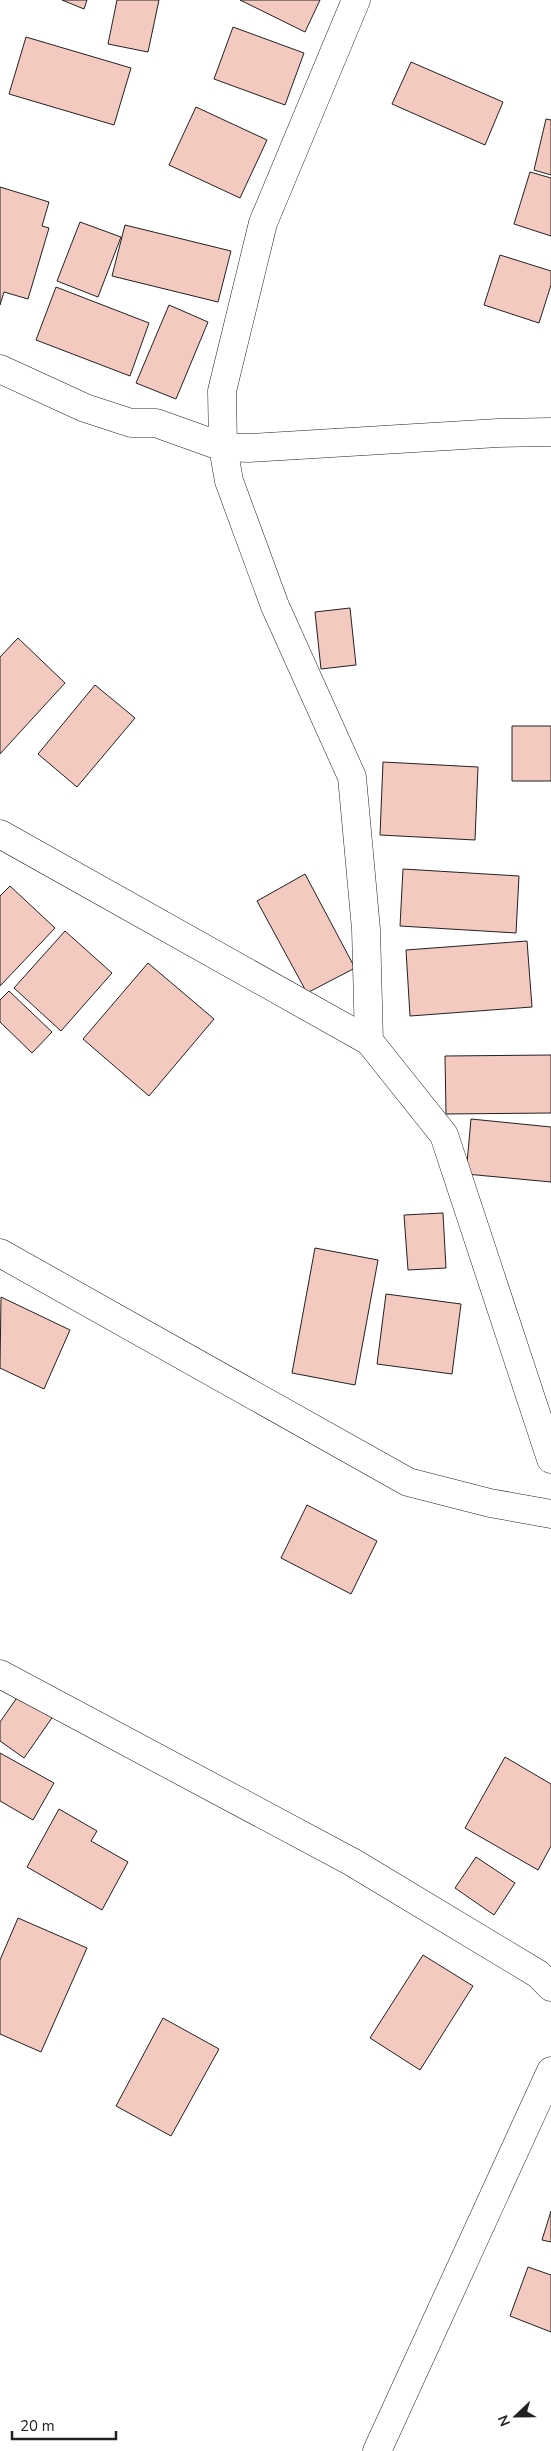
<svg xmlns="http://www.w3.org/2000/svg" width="551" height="2451" viewBox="0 0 551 2451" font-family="'Nunito Sans',sans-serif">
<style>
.building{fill:#f3c9c0;stroke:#222}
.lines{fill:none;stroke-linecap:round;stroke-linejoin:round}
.minor-casing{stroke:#222;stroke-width:29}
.minor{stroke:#fff;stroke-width:28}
</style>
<rect width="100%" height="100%" fill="#fff"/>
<path class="building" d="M62,0H87L84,9Z
M117,0H159L148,52L108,44Z
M240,0H320L305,32Z
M233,27L304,53L285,105L214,79Z
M26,37L131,68L114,125L9,94Z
M411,62L503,102L485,145L392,104Z
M196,107L267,140L240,198L169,165Z
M546,119L551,120V175L534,170Z
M530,172L551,178V236L514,224Z
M0,187L49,202L42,226L49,228L28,299L4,292L0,305Z
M80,222L121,237L98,297L57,281Z
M125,225L231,251L218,302L112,276Z
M500,255L551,271V285L539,323L484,305Z
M56,287L149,323L130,376L36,340Z
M169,305L208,322L176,399L136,383Z
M350,608L356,665L321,669L315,612Z
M18,638L65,683L0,754V657Z
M95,685L135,718L77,787L38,754Z
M512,726H551V781H512Z
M383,762L478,767L475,840L380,835Z
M403,869L519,876L516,933L400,926Z
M305,874L355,968L307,993L257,901Z
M10,886L55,928L0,986V896Z
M65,931L112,973L61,1031L14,988Z
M527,941L532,1007L410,1016L406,950Z
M148,963L214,1019L149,1096L83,1039Z
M9,991L52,1032L32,1053L0,1022V1000Z
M551,1055V1113L446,1114L445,1056Z
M471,1119L551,1127V1182L466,1174Z
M443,1213L446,1268L408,1270L404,1215Z
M315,1248L378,1260L355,1385L292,1373Z
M386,1294L461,1304L452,1374L377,1364Z
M1,1297L70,1330L44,1389L0,1368Z
M307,1505L377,1541L351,1594L281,1558Z
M21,1692L54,1715L24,1758L0,1741V1722Z
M0,1753L54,1783L33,1820L0,1801Z
M505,1757L551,1784V1846L538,1870L465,1828Z
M59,1809L97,1831L91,1841L128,1862L102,1910L27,1867Z
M476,1857L515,1883L494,1915L455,1888Z
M18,1918L87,1948L41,2052L0,2034V1960Z
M423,1955L473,1986L420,2070L370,2038Z
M163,2018L219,2049L171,2136L116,2106Z
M551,2211V2242L542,2240Z
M528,2267L551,2275V2332L510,2316Z"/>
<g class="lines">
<g class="minor-casing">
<path id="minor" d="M0,369L85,408L131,423H156L223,447L222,391L263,223L356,0
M0,834L369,1041L444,1135L551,1459
M369,1041L366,929L352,777L275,606L229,481L223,447L249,448L498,433L551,432
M0,1253L408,1482L490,1503L551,1514
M0,1674L352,1862L538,1974L551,1987
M377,2451L551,2071"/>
</g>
<use href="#minor" class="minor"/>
</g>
<g transform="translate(516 2416) rotate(248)" stroke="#ffffff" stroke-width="4" paint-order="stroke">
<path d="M0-4L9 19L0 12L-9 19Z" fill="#222222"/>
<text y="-8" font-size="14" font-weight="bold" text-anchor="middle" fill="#222222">N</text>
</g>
<path d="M12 2431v8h104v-8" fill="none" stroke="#222222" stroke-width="2.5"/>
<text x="20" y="2431" font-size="15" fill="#222222" stroke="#ffffff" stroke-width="4" paint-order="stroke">20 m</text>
</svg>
